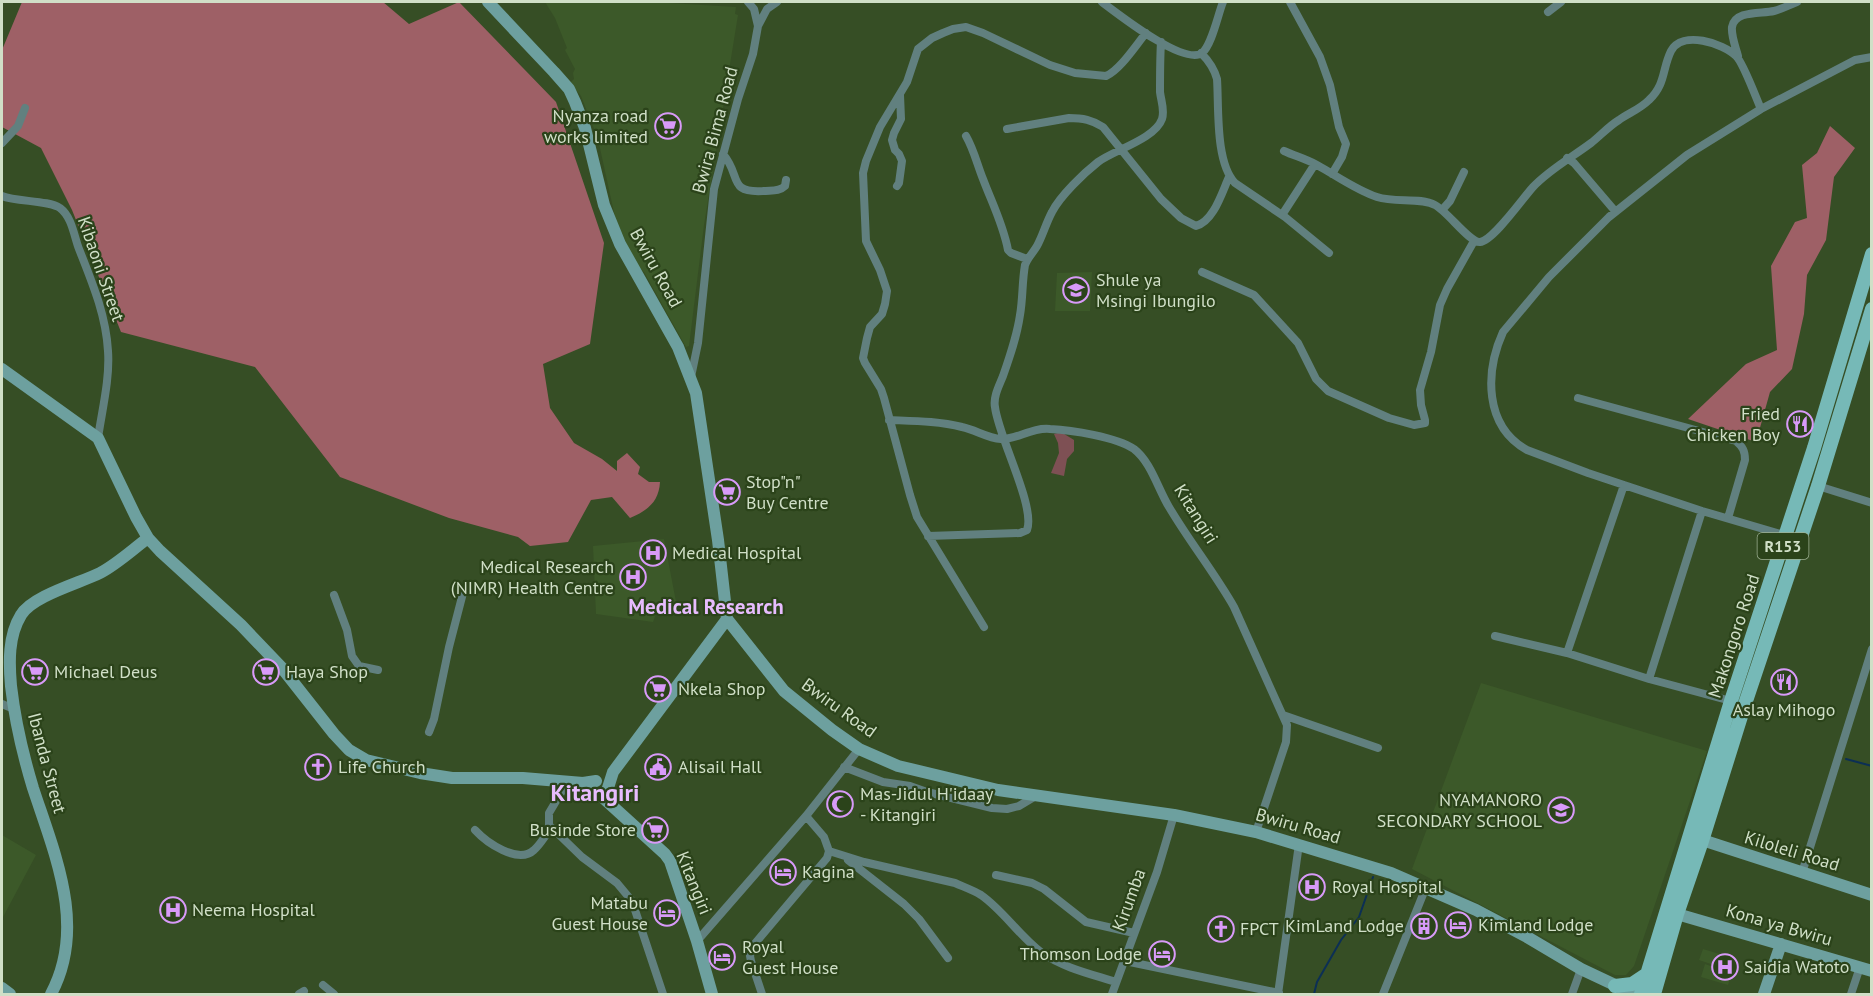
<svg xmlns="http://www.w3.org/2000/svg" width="1873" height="996" viewBox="0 0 1873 996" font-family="'PT Sans',sans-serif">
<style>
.built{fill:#3c5929}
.green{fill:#7e5054}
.forest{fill:#9e6066}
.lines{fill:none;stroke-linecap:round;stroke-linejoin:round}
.stream{stroke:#0c2f55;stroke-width:2}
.street{stroke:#61807f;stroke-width:8}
.secondary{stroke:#6da09f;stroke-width:12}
.primary{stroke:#76b9b7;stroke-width:14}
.labels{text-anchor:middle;stroke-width:4.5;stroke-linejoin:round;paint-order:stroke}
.shield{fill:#2b431a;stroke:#9eb093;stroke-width:1.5}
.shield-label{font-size:16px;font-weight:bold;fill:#d0dfc7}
.poi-label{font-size:18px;fill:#d0dfc7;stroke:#2b431a;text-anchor:start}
.street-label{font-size:18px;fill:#d0dfc7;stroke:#2b431a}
.quarter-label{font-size:21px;font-weight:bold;fill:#e7bcfe;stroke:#2b431a}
.district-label{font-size:24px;font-weight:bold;fill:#e7bcfe;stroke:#2b431a}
</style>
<rect width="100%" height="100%" fill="#364e25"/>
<path class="built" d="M545,2H652L736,7L735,14L738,15L704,225L689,346L686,347L644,272L635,264L615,217L598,139L581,96L570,83L574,79L573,73L575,69L565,50L567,48L555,18Z
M1092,272L1090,311H1055L1057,273Z
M664,539L677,607L652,608L656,614L653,622L596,614L593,546Z
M1481,683L1707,751L1634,966L1626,975H1615L1412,869Z
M2,835L36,855L2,919Z
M1703,949L1736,959L1728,985L1701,977L1705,964L1716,968L1717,966L1699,960Z"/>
<path class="green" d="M1061,432L1074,440V451L1067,459L1064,476L1051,473L1059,453L1058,443L1054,434Z"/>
<path class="forest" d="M22,2H383L409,24L459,2L556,102L604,243L590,344L543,364L550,408L574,443L602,459L617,471V461L627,453L640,467L638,474L649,482H660C659,502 647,511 630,518L612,497L591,500L568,542L530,546L518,537L449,518L340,477L255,367L121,332L72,210L41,148L2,127V50Z
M1830,126L1855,148L1834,177L1826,240L1807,275L1804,314L1792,369L1770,392L1756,442L1688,419L1746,364L1777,350L1771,266L1795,222L1807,218L1802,165L1817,153Z"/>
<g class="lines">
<path class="stream" d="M1846,759L1872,766
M1314,994L1317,982L1341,940L1359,917L1373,877"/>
<path class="street" d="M1102,2C1118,14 1184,66 1202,53C1212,45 1218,14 1223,2
M1290,2L1320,57L1330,85L1339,127L1346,144L1342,157L1332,174
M1548,12L1561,2
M758,26L767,9L777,2
M1201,53C1209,61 1214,68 1217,79C1219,107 1215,162 1235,183L1285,217L1329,253
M1738,56C1736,48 1731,36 1732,27C1735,10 1761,14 1774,11C1782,9 1789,5 1797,2
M1007,129L1069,118C1083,118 1092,120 1103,127L1161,199L1181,218L1196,226C1214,221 1222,192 1229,177
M966,136C974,150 977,164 983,179C992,203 1003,224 1008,250L1011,253L1027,259
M2,143L18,126L25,108
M1284,151C1295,156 1306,159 1317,165C1337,176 1356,190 1377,197C1395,203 1420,197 1435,205C1447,211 1470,243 1480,242C1493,241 1523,198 1533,187C1550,169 1571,158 1591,143C1600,136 1609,126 1619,120C1629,113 1640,109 1649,100C1666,84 1662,69 1671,51C1682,30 1723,43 1736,56C1743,62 1756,98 1761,109
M723,154C742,176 727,193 763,191C771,190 779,192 785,186L786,180
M1567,158L1574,163L1615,211
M897,186L899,183L902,161L899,154L895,150L892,140L894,133L901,119L900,95
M2,196C17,202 48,200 60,208C72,217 74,236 79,249C92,282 106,315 108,351C110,379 102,410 98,438
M1442,210L1450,201L1464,172
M1282,215L1315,164
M1202,272L1254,295L1298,343L1316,379L1328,391L1389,418L1414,425L1425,423V420L1421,405L1420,390L1431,352L1440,305L1447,289L1474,241
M691,377L698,343L714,189L738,99L753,54L758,26L754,9L748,2
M1578,398L1736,441C1743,447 1745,451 1745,460L1728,518
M889,420C914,421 938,421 962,427C976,430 987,438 1001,439C1016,440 1032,427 1050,429C1072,430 1116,437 1134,449C1151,462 1158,489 1169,507C1189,541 1214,572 1234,607L1287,725L1286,742L1256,832
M1818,486L1872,503
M928,536L1020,533L1027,530C1036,507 998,436 995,407C993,397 999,386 1003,376C1010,356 1017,336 1020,315C1023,298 1022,282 1025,265C1028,257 1033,253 1037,246C1043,235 1046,223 1052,212C1060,196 1084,173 1098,162C1114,150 1155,139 1162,119C1165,110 1161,101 1160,92C1160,75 1160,59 1161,42
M1801,540L1702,511L1588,473L1527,450C1484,426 1485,372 1503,332L1549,277L1609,217L1687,155L1761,109L1855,60L1872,57
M334,595L347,630L352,656L359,666L378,670
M984,627L917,517L910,495L884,398L881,389L865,363L863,358L867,338L870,327L882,314L885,304L887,291L880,270L866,241L863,173L866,161L880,127L907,82L918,49L932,38L943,33L953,29L966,27L983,33L1050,65L1075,73L1106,76C1120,70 1136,45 1146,33
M1495,636L1567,653L1649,679L1731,701
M1567,653L1624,485
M1649,679L1702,511
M2,704L14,709
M1283,715L1378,748
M429,732L434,719L449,647L463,593
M844,767L883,782L910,786L927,792L992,808L1007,809L1019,806L1034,797
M568,781L549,813V825L582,857L617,883L632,901L663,994
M806,816L824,837L829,851L864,862L955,883C964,887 973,890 981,895C1004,911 1019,936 1042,953C1064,968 1091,974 1116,982
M475,830C486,842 518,865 534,850C541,844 545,835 552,828
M848,860L904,904L919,919L948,958
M1802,873L1872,649
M996,875L1032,883L1044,889L1086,922L1134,933
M697,941L806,816L859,749
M1125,961L1279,993
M323,985L334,994
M299,994L304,991
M762,994L751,961L750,956L752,947L827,858L829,851
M1112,994L1157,872L1174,815
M1278,994L1299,844
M1383,994L1426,887
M1572,994L1581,969
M1851,994L1860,967"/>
<path class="secondary" d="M488,2L554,72L569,89L575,102L585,128L604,205L620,244L678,347L696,393L718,540L727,619L784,691L832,730L859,749L898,766L998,790L1174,815L1256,832L1391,873L1476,910L1527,937L1581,969L1634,994
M2,369L98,438L136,517L148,538L160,551L241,625L282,668L334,734L349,750L366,760L420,773L452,778H523L583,783L596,781
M599,794L665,854L670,861L697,941L712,994
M610,804L607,791L613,772L727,619
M1693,837L1872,895
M1677,914L1872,971
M2,988L10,994
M51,994C87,927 55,855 33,788C23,755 15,721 11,686C9,663 8,636 21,615C32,596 80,583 100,573C117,564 132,550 148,538
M1764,994L1781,944"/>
<path class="primary" d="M1615,986L1632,984L1647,974
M1641,994L1731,701L1814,448L1872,254
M1654,994L1677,914L1702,841L1743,710L1818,486L1872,309"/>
</g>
<defs>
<g id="supermarket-ring" transform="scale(1.35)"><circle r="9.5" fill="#2b431a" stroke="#d89af8" stroke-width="1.5"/><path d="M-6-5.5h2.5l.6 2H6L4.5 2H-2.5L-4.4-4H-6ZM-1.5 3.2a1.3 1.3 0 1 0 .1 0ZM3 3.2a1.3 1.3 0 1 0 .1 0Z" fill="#d89af8"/></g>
<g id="school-ring" transform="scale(1.35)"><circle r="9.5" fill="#2b431a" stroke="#d89af8" stroke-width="1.5"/><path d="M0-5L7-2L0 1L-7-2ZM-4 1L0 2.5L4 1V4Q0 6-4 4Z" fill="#d89af8"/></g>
<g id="restaurant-ring" transform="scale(1.35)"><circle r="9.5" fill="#2b431a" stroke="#d89af8" stroke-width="1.5"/><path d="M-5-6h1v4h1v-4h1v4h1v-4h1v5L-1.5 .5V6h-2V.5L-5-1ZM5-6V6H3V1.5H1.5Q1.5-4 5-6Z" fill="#d89af8"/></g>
<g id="hospital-ring" transform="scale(1.35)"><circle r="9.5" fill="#2b431a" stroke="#d89af8" stroke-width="1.5"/><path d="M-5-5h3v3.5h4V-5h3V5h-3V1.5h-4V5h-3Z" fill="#d89af8"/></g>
<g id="church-ring" transform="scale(1.35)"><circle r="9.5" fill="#2b431a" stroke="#d89af8" stroke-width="1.5"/><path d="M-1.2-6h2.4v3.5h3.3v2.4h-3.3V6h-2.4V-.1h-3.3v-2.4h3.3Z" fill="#d89af8"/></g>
<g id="civic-ring" transform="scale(1.35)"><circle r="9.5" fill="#2b431a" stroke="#d89af8" stroke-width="1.5"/><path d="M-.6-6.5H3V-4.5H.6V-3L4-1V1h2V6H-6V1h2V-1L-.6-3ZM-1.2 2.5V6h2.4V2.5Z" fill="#d89af8"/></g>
<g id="mosque-ring" transform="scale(1.35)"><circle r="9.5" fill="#2b431a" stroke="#d89af8" stroke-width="1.5"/><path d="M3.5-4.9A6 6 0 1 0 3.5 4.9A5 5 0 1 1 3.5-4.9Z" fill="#d89af8"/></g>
<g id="hotel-ring" transform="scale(1.35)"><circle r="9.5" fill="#2b431a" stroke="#d89af8" stroke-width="1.5"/><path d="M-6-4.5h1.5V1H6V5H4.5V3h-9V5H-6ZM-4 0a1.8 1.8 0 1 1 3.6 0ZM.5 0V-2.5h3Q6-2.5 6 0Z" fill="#d89af8"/></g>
<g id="building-ring" transform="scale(1.35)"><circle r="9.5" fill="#2b431a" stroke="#d89af8" stroke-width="1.5"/><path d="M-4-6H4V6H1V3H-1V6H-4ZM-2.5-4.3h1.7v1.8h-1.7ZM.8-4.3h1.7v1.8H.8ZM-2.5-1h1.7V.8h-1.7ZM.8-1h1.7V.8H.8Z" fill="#d89af8"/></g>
</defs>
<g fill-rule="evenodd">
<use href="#supermarket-ring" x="668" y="126"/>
<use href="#school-ring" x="1076" y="290"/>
<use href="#restaurant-ring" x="1800" y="424"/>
<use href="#supermarket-ring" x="727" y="492"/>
<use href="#hospital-ring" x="653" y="553"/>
<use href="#hospital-ring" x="633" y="577"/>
<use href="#supermarket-ring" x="35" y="672"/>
<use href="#supermarket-ring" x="266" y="672"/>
<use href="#restaurant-ring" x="1784" y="682"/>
<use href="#supermarket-ring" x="658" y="689"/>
<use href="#church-ring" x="318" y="767"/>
<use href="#civic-ring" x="658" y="767"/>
<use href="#mosque-ring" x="840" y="804"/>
<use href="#school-ring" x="1561" y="810"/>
<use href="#supermarket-ring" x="655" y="830"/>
<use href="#hotel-ring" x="783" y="872"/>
<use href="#hospital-ring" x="1312" y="887"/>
<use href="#hospital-ring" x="173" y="910"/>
<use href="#hotel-ring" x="667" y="913"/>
<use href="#hotel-ring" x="1458" y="925"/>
<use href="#building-ring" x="1424" y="926"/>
<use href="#church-ring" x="1221" y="929"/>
<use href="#hotel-ring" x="1162" y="954"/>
<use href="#hotel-ring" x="722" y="957"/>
<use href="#hospital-ring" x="1725" y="967"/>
</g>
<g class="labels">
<rect class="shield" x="1757.5" y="533" width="51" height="26" rx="4.5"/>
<g class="shield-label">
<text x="1783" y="552">R153</text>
</g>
<g class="poi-label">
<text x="648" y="122" text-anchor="end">Nyanza road<tspan x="648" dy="21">works limited</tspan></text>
<text x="1096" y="286">Shule ya<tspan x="1096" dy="21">Msingi Ibungilo</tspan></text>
<text x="1780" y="420" text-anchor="end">Fried<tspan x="1780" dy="21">Chicken Boy</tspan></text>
<text x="746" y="488">Stop"n"<tspan x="746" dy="21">Buy Centre</tspan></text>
<text x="672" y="559">Medical Hospital</text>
<text x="614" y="573" text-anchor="end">Medical Research<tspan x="614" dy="21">(NIMR) Health Centre</tspan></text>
<text x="54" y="678">Michael Deus</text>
<text x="286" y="678">Haya Shop</text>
<text x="678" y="695">Nkela Shop</text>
<text x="1784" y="716" text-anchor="middle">Aslay Mihogo</text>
<text x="338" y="773">Life Church</text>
<text x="678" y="773">Alisail Hall</text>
<text x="860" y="800">Mas-Jidul H'idaay<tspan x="860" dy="21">- Kitangiri</tspan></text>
<text x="1542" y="806" text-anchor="end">NYAMANORO<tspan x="1542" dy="21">SECONDARY SCHOOL</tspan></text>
<text x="636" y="836" text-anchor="end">Businde Store</text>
<text x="802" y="878">Kagina</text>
<text x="1332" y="893">Royal Hospital</text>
<text x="648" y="909" text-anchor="end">Matabu<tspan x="648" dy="21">Guest House</tspan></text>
<text x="192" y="916">Neema Hospital</text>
<text x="1478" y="931">Kimland Lodge</text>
<text x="1404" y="932" text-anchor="end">KimLand Lodge</text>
<text x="1240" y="935">FPCT</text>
<text x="742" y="953">Royal<tspan x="742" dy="21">Guest House</tspan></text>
<text x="1142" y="960" text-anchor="end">Thomson Lodge</text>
<text x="1744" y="973">Saidia Watoto</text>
</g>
<g class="street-label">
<text transform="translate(715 130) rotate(-75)" y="6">Bwira Bima Road</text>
<text transform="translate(656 268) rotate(61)" y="6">Bwiru Road</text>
<text transform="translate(101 269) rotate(71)" y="6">Kibaoni Street</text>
<text transform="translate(1196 514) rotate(58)" y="6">Kitangiri</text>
<text transform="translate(1734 636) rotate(-72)" y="6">Makongoro Road</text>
<text transform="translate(839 708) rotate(36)" y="6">Bwiru Road</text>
<text transform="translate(47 763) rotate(75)" y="6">Ibanda Street</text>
<text transform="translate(1298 826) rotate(16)" y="6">Bwiru Road</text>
<text transform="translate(1792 851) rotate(17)" y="6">Kiloleli Road</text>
<text transform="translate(694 883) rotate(68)" y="6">Kitangiri</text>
<text transform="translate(1129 900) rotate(-70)" y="6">Kirumba</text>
<text transform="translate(1779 925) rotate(16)" y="6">Kona ya Bwiru</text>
</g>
<g class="quarter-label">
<text x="706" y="614">Medical Research</text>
</g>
<g class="district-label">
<text x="595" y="801">Kitangiri</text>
</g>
</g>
<rect width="1873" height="996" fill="none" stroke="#d0dfc7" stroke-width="6"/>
</svg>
